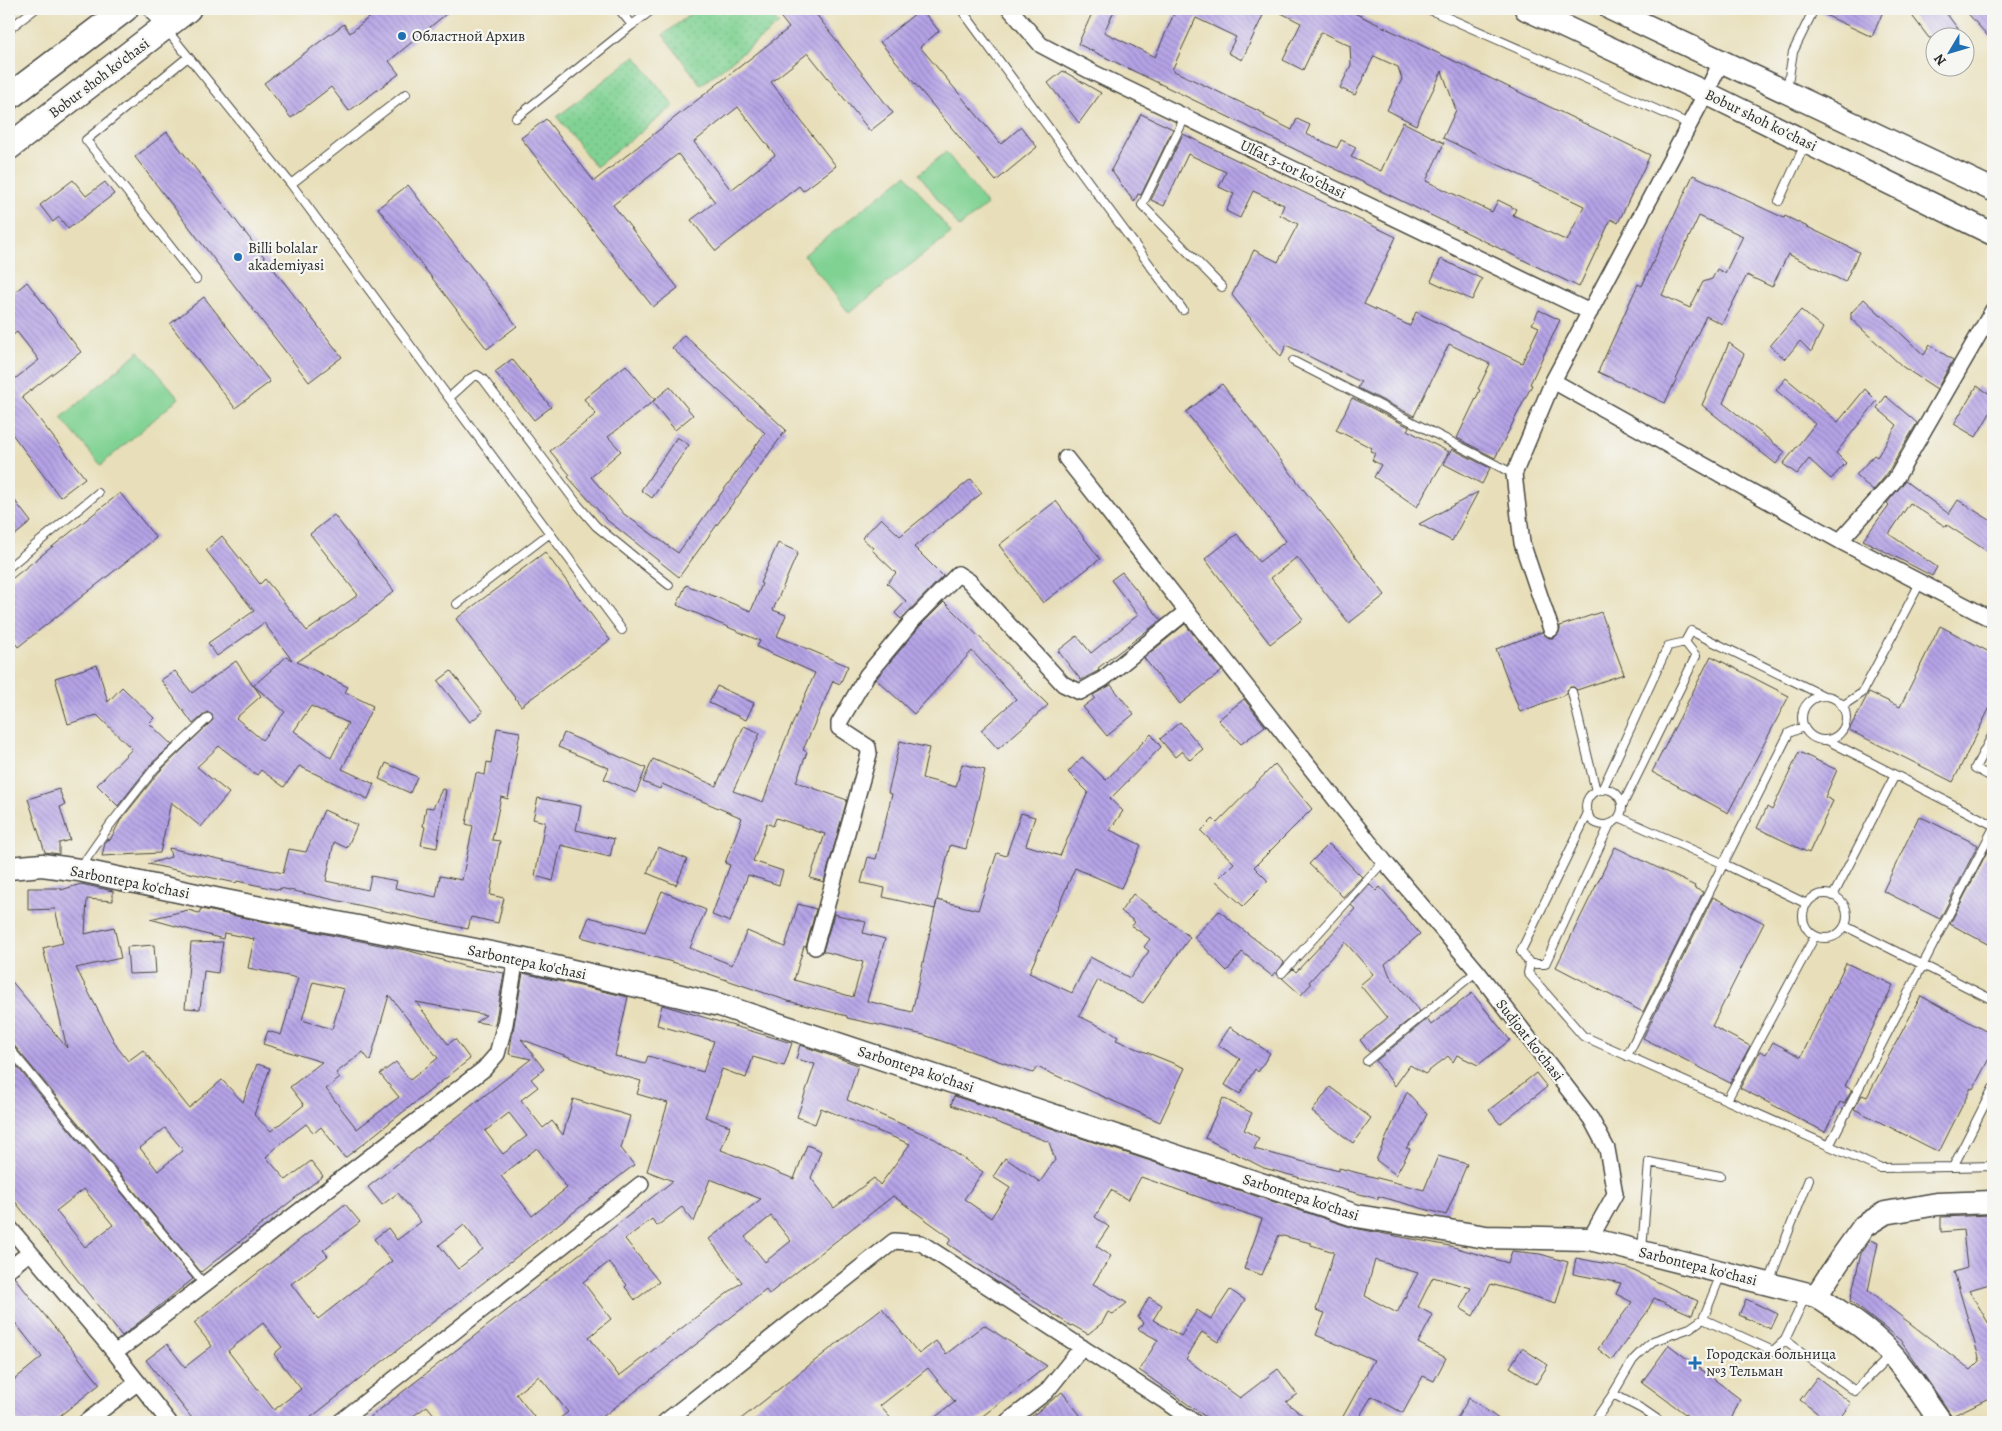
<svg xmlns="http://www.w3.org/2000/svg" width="2002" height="1431" viewBox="0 0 2002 1431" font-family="Alegreya,serif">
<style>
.grass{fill:url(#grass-dots);stroke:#567e5f}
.pitch{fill:#80d293;stroke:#567e5f}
.building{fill:url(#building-back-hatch);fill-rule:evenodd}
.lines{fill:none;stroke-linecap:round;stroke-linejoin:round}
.lane-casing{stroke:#474640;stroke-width:10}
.street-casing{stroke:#474640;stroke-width:18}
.secondary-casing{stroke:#474640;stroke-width:25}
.primary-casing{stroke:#474640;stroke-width:28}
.lane{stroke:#fff;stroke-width:8}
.street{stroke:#fff;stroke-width:15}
.secondary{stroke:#fff;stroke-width:22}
.primary{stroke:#fff;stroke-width:25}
.poi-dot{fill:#1f6fb2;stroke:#f6f6f2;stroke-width:2}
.labels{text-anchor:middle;stroke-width:4.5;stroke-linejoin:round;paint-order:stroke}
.poi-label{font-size:15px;fill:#2b2b2b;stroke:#f6f6f2;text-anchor:start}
.street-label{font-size:15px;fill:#2b2b2b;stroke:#f6f6f2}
</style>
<defs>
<pattern id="grass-dots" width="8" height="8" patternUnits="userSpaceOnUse" patternTransform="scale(1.25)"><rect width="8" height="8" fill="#80d293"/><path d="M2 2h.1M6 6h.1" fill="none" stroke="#6fb47f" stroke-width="1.8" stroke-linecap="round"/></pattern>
<pattern id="building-back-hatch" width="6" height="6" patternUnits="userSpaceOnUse" patternTransform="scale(1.25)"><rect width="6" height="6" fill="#b5a3e7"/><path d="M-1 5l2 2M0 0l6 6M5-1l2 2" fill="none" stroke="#9385bb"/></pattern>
</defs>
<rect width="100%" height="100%" fill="#f6f6f2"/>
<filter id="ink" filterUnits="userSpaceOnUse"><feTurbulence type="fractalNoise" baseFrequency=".02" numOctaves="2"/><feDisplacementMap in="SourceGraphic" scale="10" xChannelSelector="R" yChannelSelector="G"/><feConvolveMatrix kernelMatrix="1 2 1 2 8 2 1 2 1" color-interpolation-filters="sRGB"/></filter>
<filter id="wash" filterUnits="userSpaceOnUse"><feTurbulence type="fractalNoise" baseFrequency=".0096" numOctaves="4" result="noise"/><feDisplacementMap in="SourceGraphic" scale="20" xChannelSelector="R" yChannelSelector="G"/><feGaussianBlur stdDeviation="1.12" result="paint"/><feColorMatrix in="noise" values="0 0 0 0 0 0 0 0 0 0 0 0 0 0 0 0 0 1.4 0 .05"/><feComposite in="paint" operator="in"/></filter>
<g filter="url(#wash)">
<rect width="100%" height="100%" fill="#e8dfba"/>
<path class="grass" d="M697,9H767L779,24L701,85L663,35Z
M635,56L674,106L596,167L557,117Z"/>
<path class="pitch" d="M946,152L987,205L959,227L919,174Z
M906,175L951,233L849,313L804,255Z
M139,351L179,398L101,465L61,418Z"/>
<g id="blocks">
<path class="building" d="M379,9H452L389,61L399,74L349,111L331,87L291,118L264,83L344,24L350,33Z
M774,9H812L893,113L870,131L808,53L771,82L836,166L803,191L799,186L716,251L691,220L715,202L678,154L613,205L678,288L653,307L521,138L546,119L594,181L789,28ZM738,107L775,155L731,190L694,142Z
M921,9L939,31L920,47L1001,144L1021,127L1037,147L996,181L880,42Z
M1094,9H1115L1104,32L1155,57L1176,9H1266L1242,60L1228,53L1236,37L1196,18L1172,70L1265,114L1264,116L1292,130L1297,119L1310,125L1306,134L1337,148L1341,140L1356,147L1351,157L1381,171L1403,122L1444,143L1426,181L1492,212L1498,200L1516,209L1513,215L1567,241L1584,206L1443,138L1456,110L1442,71L1416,125L1387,110L1402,79L1398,67L1374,56L1355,95L1340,88L1351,65L1350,46L1321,32L1303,70L1283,60L1301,23L1273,9H1346L1650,155L1618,223L1611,219L1579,287L1078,44Z
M1820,9H1884L1872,37L1819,12Z
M1907,9H1943L1965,38H1929Z
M1964,9H1993V42Z
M1063,71L1101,93L1079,123L1048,83Z
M1141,114L1173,129L1141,195L1138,194L1134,202L1111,170Z
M167,132L342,357L309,382L135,157Z
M1183,134L1396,237L1364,304L1410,326L1416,312L1522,363L1539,327L1532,324L1539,310L1560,320L1530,384L1532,385L1495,458L1457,438L1480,390L1478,389L1490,364L1449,344L1414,416L1358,388L1361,382L1286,345L1281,357L1232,295L1254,250L1278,262L1298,224L1280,215L1284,205L1253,191L1240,218L1226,211L1234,194L1219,187L1226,172L1188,154L1164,206L1151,200Z
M1693,175L1784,218L1785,216L1859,252L1845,282L1788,254L1772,287L1747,275L1722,324L1706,316L1665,403L1598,372L1638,284L1642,286ZM1699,216L1743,236L1725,273L1717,269L1712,279L1703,282L1690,308L1662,295Z
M73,180L86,196L105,182L114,194L68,229L59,217L53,222L40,205Z
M408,185L517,326L487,349L378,208Z
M1441,259L1482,279L1472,300L1431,281Z
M27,282L81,352L22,397L85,478L60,497L9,430V379L11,382L39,360L17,332L9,338V297Z
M204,297L270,382L235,408L170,324Z
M1864,299L1924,355L1930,345L1953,360L1937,389L1903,367L1851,319V313Z
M1801,310L1823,328L1811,352L1800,341L1785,359L1770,346Z
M684,335L786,430L679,577L607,520L568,477L570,475L550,451L596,414L584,399L626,365L655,400L608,437L621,451L591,477L624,514L678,553L765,433L672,348Z
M1729,343L1744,354L1723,403L1785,452L1776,464L1702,405Z
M512,359L551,407L534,420L495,372Z
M1786,378L1838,422L1865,389L1877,401L1836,453L1846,463L1831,479L1809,459L1797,474L1783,464L1815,424L1776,390Z
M1222,384L1385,595L1349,623L1297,557L1271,578L1303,619L1270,644L1205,559L1237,534L1259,562L1286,541L1186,412Z
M1977,386L1993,396V408L1976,437L1954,424Z
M670,387L693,415L675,430L652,402Z
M1886,396L1917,423L1887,474L1873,491L1856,475L1874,455L1877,457L1897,425L1877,408Z
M1352,398L1409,427L1407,430L1449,452L1417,507L1374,477L1381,465L1372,460L1375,453L1370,451L1372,448L1336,430Z
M677,437L689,445L652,498L641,490Z
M1452,449L1490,468L1482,484L1444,464Z
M971,479L982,493L914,547L943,576L901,619L895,613L906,601L887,583L896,573L872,550L873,548L862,538L881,518L900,536Z
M1905,481L1949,514L1958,500L1993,522V555L1947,525L1946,527L1910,503L1889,534L1937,567L1932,576L1863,540L1889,505L1887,503Z
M1478,492L1452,541L1419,524Z
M9,493L31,522L9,540Z
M120,493L156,538L18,647L9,635V581Z
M1056,501L1100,559L1043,603L999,545Z
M334,515L394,591L369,612L297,662L348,687L345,692L373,706L342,769L374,784L368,799L299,766L284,787L261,770L257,775L219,746L197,767L229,793L201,827L171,802L160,853L102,856L105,843L107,839L110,840L120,821L159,772L213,720L212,715L207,712L193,724L161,680L175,671L192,693L236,661L253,686L286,657L292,660L264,623L217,656L208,643L254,611L206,550L222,536L260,584L265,579L307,631L358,595L310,534ZM254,686L285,712L262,740L236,718L261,696ZM311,706L348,723L331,758L294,731Z
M778,543L798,552L773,610L786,615L777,636L848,666L840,684L833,681L803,750L807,752L796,782L847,800L824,882L810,878L825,834L776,818L773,826L767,823L753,861L783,871L779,885L748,875L730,922L712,915L730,865L725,863L742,818L662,784L660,789L643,782L653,759L716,786L744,726L760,733L733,791L763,802L784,743L815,673L757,647L760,641L677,605L686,585L751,611L762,584L760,583Z
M545,552L610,640L521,706L456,619Z
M1122,572L1161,620L1098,668L1099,670L1098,671L1081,680L1058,651L1077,636L1091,653L1138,615L1111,580Z
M944,602L1048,705L998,749L981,730L1016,699L972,651L914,714L876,679L920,626Z
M1601,612L1624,674L1577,690L1574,687H1570L1567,690V694L1520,712L1496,649L1542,632L1549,638H1554L1560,631V626Z
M1185,624L1222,671L1180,704L1144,658Z
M1940,626L1993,654V701L1953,782L1849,730L1869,692L1900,707Z
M1711,656L1789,696L1728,813L1652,772Z
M97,665L108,702L122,687L154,718L149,723L172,745L151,764L118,806L97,785L132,749L97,715L68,724L55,678Z
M451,671L483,712L470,722L438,681Z
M1111,685L1134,714L1107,736L1083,707L1095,698L1093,695Z
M717,686L754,703L746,720L709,703Z
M1244,699L1265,726L1241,744L1218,720Z
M1180,722L1203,749L1190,760L1182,751L1175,757L1160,739Z
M497,728L520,732L508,799L501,797L492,840L500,841L490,895L504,898L498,923L471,917L468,929L280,888V890L237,881L236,883L148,864L171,857L169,848L283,873L289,849L306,852L324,810L357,825L347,848L334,842L326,881L368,890L371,876L397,881L395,888L436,897L440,876L462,880L473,826L466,824L476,773L485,775L487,762L491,763Z
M564,733L646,768L636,793L604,779L609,768L558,747Z
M1151,734L1161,747L1110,799L1123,811L1110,830L1141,845L1121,888L1075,868L1029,973L1072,993L1090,957L1130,978L1149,951L1144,947L1150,939L1132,926L1135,922L1121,911L1133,894L1190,937L1143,1003L1098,980L1079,1016L1107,1030L1118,1037L1116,1040L1185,1068L1160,1122L1037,1067L1033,1073L924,1035L847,1018V1016L788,1001L683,965L581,937L589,917L645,932L662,891L706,910L690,948L732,965L747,931L785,947L798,904L816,909L806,947L804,946L794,980L853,997L863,962L823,951L834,914L866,922L863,933L885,939L867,1001L912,1012L937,900L978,910L997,853L1006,856L1021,813L1035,817L1026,845L1060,856L1088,792L1068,772L1082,757L1106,780Z
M900,741L929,748L922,778L956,787L962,764L985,770L966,849L950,845L935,909L883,897L885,888L861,883L868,857L876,859L892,794L888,793Z
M1799,752L1837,770L1825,797L1833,801L1809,853L1757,828L1767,807L1772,810Z
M386,763L417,777L410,793L379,779Z
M1275,764L1312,809L1254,867L1268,881L1243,906L1216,881L1234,863L1201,831L1213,819L1217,823Z
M59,789L65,805L60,807L70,840L59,843V854L45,852L28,799Z
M442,789L446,790L437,848L421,845L425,827L423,826L426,807L433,808Z
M538,798L581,806L576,830L614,839L610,857L561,845L553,881L535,876L545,822L533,819Z
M1919,816L1978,845L1940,919L1883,891Z
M1329,844L1362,877L1343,897L1309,864Z
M658,847L687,859L676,885L647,873Z
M1615,847L1695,886L1694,888L1703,892L1643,1012L1556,967Z
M1988,850L1993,853V947L1950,924Z
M81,884L113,891V901L87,899L85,934L114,927L121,958L76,968L117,1047L128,1061L143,1050L189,1108L222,1080L243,1102L257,1064L270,1068L254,1115L271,1131L304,1105L290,1087L322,1062L263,1044L268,1031L281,1035L298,978L248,968L254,939L224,933L223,939L150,919L188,910L199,913L201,909L410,951L467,967L504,973L495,1025L476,1022L486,1015L416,1002L448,1044L455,1039L470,1059L345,1158L321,1127L314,1133L306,1124L279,1145L266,1157L286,1180L311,1161L323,1176L201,1272L13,1044L9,1042V978L67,1048L43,948L63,943L55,909L28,910V888H61V890ZM313,982L344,989L332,1029L302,1020ZM389,995L438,1058L410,1080L396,1062L380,1074L399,1097L357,1129L326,1089L340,1078L336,1073L363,1052L370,1061ZM165,1128L183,1150L158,1171L140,1148Z
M1370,885L1376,891L1380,887L1420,934L1385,964L1390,976L1420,1011L1369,1052L1360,1040L1387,1018L1360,985L1373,974L1345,942L1309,982L1311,984L1301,995L1282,978L1293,969L1296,972L1355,909L1351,905Z
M1713,897L1764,923L1712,1026L1750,1046L1730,1083L1643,1038Z
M1219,911L1284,962L1277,974L1275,972L1272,976L1242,952L1227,971L1194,937Z
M223,942L218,973L204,971L200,1009L185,1008L191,943Z
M154,945L156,973L129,974L127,947Z
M1846,963L1893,985L1845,1086L1852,1090L1844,1104L1840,1102L1825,1132L1740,1088L1760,1051L1766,1054L1773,1042L1801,1057Z
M523,973L628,997L615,1056L645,1064L648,1056L703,1072L714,1041L657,1025L662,1005L792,1043L784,1066L753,1057L746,1078L722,1069L705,1117L730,1126L721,1150L794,1179L807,1145L821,1151L811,1178L834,1208L874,1178L880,1185L910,1144L821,1108L815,1124L797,1117L815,1064L796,1059L800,1045L858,1065L847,1100L935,1139L983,1172L964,1199L991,1218L1010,1188L993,1177L1005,1158L1040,1182L1055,1160L1049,1142L951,1105L954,1096L1353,1228L1450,1246L1508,1263L1512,1251L1540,1254L1568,1262L1556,1303L1491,1284L1473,1316L1460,1308L1471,1288L1433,1277L1418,1307L1433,1315L1418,1343L1446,1358L1434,1381L1423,1376L1403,1413L1372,1396L1356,1422H1340L1374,1360L1316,1335L1325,1313L1316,1310L1334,1252L1311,1245V1243L1279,1235L1262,1275L1244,1269L1262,1219L1141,1177L1128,1200L1111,1190L1095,1217L1109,1227L1096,1246L1111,1256L1093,1284L1127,1303L1113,1314L1108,1312L1102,1323L1088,1334L1072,1325L1071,1326L948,1244L951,1238L893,1196L769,1294L766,1290L596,1422H555L568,1412L539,1376L516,1394L538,1422H440L427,1406L405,1422H364L673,1181L647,1171L668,1103L637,1094L641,1081L609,1072L521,1039L544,1069L531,1079L538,1087L521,1100L543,1128L552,1121L563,1135L573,1099L630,1116L621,1148L634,1165L305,1422H195L146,1360L167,1344L185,1367L212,1346L194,1323L345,1204L360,1222L323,1250L328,1256L291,1284L318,1319L392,1261L374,1239L388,1228L397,1240L421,1222L398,1193L382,1205L368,1187L531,1059L509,1054ZM509,1113L527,1136L503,1154L485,1131ZM537,1148L567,1188L532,1216L501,1176ZM710,1179L761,1199L709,1239L742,1282L619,1376L589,1337L611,1319L583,1282L609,1262L627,1285L625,1287L635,1300L659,1282L625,1239L652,1219L657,1226L682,1207L694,1222ZM771,1216L791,1241L765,1262L745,1237ZM464,1225L483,1249L458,1269L439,1245ZM1375,1260L1418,1273L1397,1313L1365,1296ZM263,1323L282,1347L274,1354L301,1389L274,1410L228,1351Z
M1472,993L1510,1040L1478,1065L1457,1055L1453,1062L1448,1056L1425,1074L1410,1065L1395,1086L1376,1061L1427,1019L1431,1025Z
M1921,996L1993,1035V1051L1973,1089L1971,1088L1939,1152L1854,1109L1862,1095L1867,1097Z
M1230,1027L1270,1053L1258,1072L1255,1069L1240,1094L1225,1085L1240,1059L1218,1045Z
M9,1057L193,1279L122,1336L9,1194ZM84,1189L113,1225L85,1247L56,1211Z
M1536,1073L1547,1087L1500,1124L1489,1110Z
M1330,1087L1371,1118L1353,1143L1312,1112Z
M1407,1092L1427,1114L1417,1134L1406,1148L1410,1149L1396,1175L1376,1160Z
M1223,1098L1252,1113L1244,1130L1259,1138L1254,1149L1339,1171V1168L1424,1190L1438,1156L1467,1164L1446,1215L1378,1196V1199L1264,1168L1205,1138Z
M1991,1215L1993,1233V1283L1969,1290L1993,1331V1396L1952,1416L1900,1340L1850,1301L1861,1253L1870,1240L1878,1243L1868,1291L1971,1370L1980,1361L1954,1272L1967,1268L1963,1230L1941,1232V1217Z
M1576,1258L1628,1268L1698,1301L1692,1315L1654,1298L1647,1312L1612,1360L1598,1349L1632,1302L1616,1294L1621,1283L1573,1274Z
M14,1277L100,1384L52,1422H19L9,1409V1384L42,1357L13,1320L15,1319L9,1311V1278Z
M1230,1290L1245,1300L1218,1342L1202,1332L1186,1359L1240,1398L1278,1369L1297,1394L1286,1402L1311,1422H1213L1139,1370L1158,1340L1138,1329L1144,1324L1138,1317L1149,1297L1162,1305L1153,1320L1181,1336L1197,1310L1211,1319Z
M1746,1299L1778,1314L1771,1329L1739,1315Z
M882,1308L919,1354L936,1341L946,1354L984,1325L1047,1366L975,1422H929L955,1402L928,1368L880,1406L894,1422H737Z
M1669,1345L1740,1399L1730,1422H1696L1642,1382Z
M1522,1348L1548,1365L1536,1384L1510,1367Z
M1817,1377L1851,1403L1837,1422H1829L1800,1400Z
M1062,1392L1080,1415L1071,1422H1025Z
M1469,1398L1503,1422H1455Z"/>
</g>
</g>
<g filter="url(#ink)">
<use href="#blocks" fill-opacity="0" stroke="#474640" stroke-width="1"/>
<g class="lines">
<g class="lane-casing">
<path id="lane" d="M619,9L632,25L653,9
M961,9L1183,310
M1428,9L1689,124
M9,29L35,9
M166,29L291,184L449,398L471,378L477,375L483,379L578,505L596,526L669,585
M188,57L86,140L196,279
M1787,89L1793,52L1814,9
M1185,117L1142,205L1222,287
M516,118L632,25
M291,184L406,94
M1779,201L1805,144
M1293,361L1514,474
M449,398L622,630
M9,567L98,493
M457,604L550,533
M1572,692L1596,791
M1802 718a22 22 0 1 1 44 0a22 22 0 1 1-44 0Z
M1842,706L1862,693L1920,583
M1993,734L1975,768L1993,778
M1827,740L1993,825
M1586 807a18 18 0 1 1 36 0a18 18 0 1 1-36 0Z
M1602,790L1668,646L1685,642L1691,631L1824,696
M1622,806L1696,656L1685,642
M1588,813L1521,951L1530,964L1528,973L1583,1036L1879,1168L1953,1167
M1619,817L1724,864L1807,904
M80,868L110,825L155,768L208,718
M1803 916a22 22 0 1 1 44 0a22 22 0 1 1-44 0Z
M1833,896L1895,775
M1845,926L1993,1000
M1530,964H1545L1610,824
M1282,973L1384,861
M9,1048L204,1284
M1627,1056L1789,733L1803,727
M1367,1061L1477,971
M1993,1088L1953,1167L1993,1166
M1727,1100L1815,936
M1829,1146L1993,829
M1642,1250L1649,1162L1720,1176
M1769,1282L1809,1179
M1703,1319L1773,1351L1785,1340L1855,1391L1890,1356
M1785,1340L1806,1295
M1613,1394L1642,1409L1661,1422
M1594,1422L1613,1394L1633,1360L1644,1349L1653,1341L1690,1328L1703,1319L1721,1274"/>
</g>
<g class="street-casing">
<path id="street" d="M151,9L165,28
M1010,9L1041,45L1094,73L1590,312
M1722,60L1706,93L1553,381L1840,541L1993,620
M1066,458L1384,861L1477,971L1591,1119L1607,1149L1615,1194L1590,1239
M1840,541L1895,480L1993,310
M1551,629L1522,543L1514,474L1553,381
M815,947L869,754L868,747L839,728V723L867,675L913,620L958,574L969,581L1063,684L1080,692L1103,679L1187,611
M9,1227L115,1353L169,1422
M9,1269L29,1253
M115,1353L484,1069L497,1054L505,1024L516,958
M86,1422L138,1382
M340,1422L641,1184
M665,1422L894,1241L921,1243L1163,1400L1194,1422
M1007,1422L1046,1392L1082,1347"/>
</g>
<g class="secondary-casing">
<path id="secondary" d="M1526,9L1706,93L1993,234
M1611,9L1993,190
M9,868L42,865L79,870L220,900L516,958L720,1005L1357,1216L1486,1237L1590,1239L1816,1296C1836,1309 1856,1321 1874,1337C1901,1360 1920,1393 1941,1422
M1816,1296L1839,1261L1864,1226L1885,1213L1937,1204L1993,1202"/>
</g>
<g class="primary-casing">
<path id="primary" d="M9,97L125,9
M9,147L188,9"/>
</g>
<use href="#lane" class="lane"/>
<use href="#street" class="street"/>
<use href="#secondary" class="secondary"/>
<use href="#primary" class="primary"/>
</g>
</g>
<g class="poi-dot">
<circle cx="402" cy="36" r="5"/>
<circle cx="238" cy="257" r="5"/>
<path d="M1692.5 1355.5h5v5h5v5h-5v5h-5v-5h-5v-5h5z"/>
</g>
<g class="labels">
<g class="poi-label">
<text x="412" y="41">Областной Архив</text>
<text x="248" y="253">Billi bolalar<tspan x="248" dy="17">akademiyasi</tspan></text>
<text x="1706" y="1359">Городская больница<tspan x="1706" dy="17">№3 Тельман</tspan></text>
</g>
<g class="street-label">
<text transform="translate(99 78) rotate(-37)" y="5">Bobur shoh ko'chasi</text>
<text transform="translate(1761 120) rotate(26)" y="5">Bobur shoh koʻchasi</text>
<text transform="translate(1293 169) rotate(26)" y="5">Ulfat 3-tor koʻchasi</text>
<text transform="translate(130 882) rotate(11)" y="5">Sarbontepa ko'chasi</text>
<text transform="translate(527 962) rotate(12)" y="5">Sarbontepa ko'chasi</text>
<text transform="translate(1530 1040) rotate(52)" y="5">Sudjoat koʻchasi</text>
<text transform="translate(916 1069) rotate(18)" y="5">Sarbontepa ko'chasi</text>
<text transform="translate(1301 1197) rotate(18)" y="5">Sarbontepa ko'chasi</text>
<text transform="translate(1698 1266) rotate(14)" y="5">Sarbontepa ko'chasi</text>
</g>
</g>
<rect width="2002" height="1431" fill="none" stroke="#f6f6f2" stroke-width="30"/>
<g transform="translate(1950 52) rotate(232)"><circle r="24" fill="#f6f6f2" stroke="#a5a5a2"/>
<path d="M0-4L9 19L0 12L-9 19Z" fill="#1f6fb2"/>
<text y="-8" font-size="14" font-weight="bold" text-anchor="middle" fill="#2b2b2b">N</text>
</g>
</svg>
